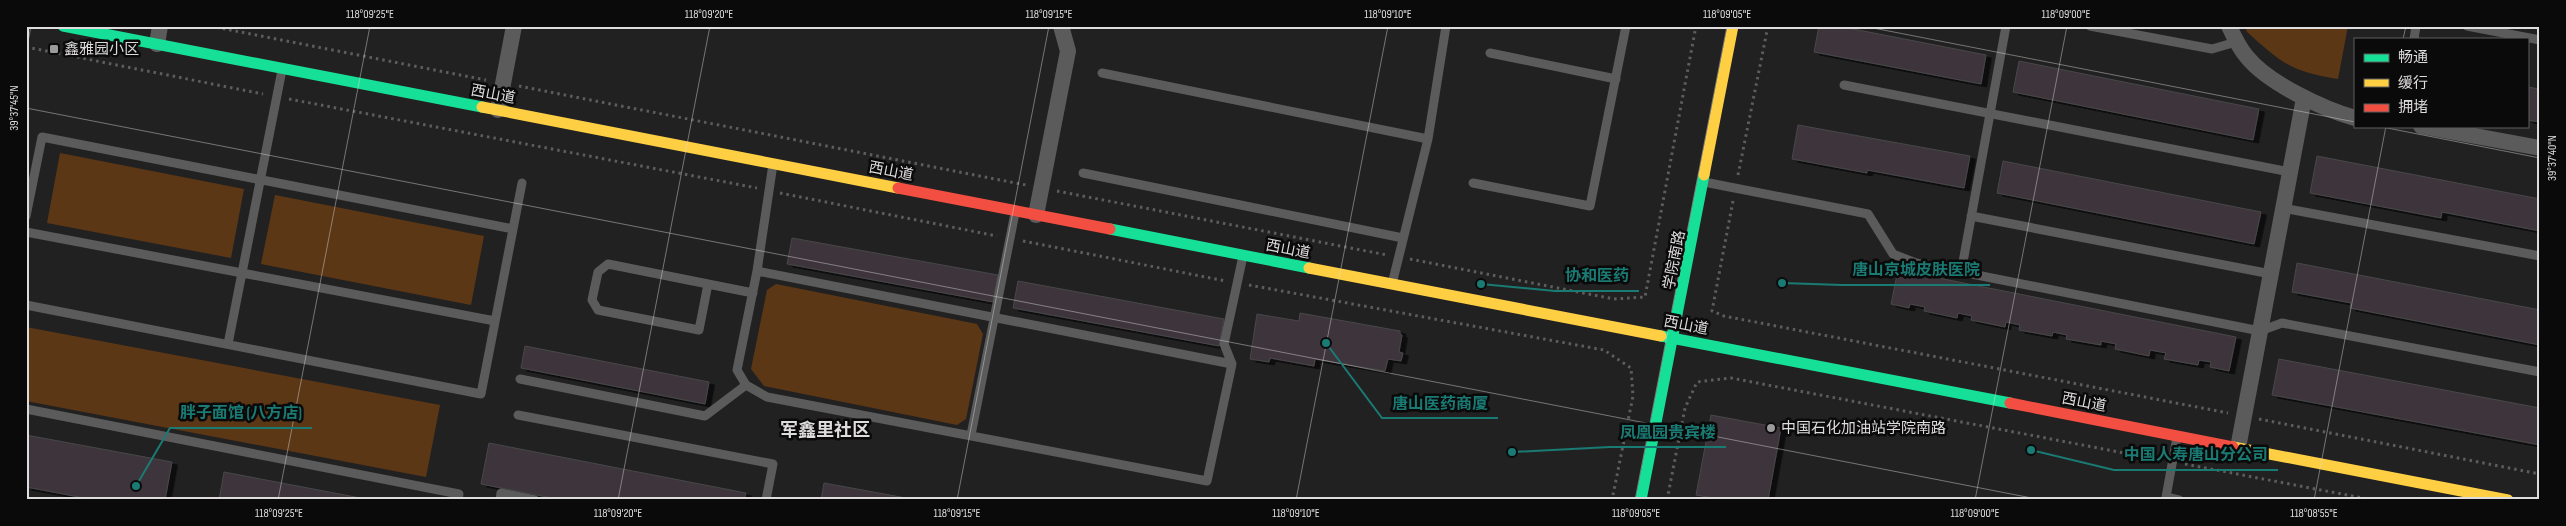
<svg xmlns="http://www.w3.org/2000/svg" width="2566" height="526" viewBox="0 0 2566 526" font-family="'Sofia Sans Condensed','Noto Sans SC',sans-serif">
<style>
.green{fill:#5c3716}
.building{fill:#3d363b;stroke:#484748;filter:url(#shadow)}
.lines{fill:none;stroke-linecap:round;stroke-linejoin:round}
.path{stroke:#5e5d5d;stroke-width:3;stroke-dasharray:2.5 4;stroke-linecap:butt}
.lane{stroke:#5b5b5b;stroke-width:9}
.street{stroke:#5b5b5b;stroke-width:16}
.fast{stroke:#16e098;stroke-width:11}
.slow{stroke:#ffcf43;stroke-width:11}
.jam{stroke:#f24e42;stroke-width:11}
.ticks{fill:none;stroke:#dedcdc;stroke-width:1;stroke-opacity:0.45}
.poi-dot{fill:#9c9b9b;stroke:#0b0a0a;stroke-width:2}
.labels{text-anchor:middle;stroke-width:5;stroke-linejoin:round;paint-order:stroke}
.poi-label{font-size:15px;fill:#dedcdc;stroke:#0b0a0a;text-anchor:start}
.street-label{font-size:15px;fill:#dedcdc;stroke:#0b0a0a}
.quarter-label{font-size:18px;font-weight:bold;fill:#dedcdc;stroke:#0b0a0a}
.leader{fill:none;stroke:#197b74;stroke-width:2}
.callout-dot{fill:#197b74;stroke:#0b0a0a;stroke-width:2}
.callout-label{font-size:16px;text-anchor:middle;font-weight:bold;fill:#197b74;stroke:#0b0a0a;stroke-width:5;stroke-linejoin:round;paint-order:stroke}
.neatline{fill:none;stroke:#dedcdc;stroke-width:2}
.ticks-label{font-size:12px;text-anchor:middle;fill:#dedcdc}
</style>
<defs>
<filter id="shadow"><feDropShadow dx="5.5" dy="3" stdDeviation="0" flood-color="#0009"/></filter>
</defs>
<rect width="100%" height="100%" fill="#222121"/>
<path class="green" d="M2245,26H2348L2338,79C2291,72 2282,63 2247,32Z
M60,153L244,189L231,258L47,223Z
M275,195L484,236L471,305L261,264Z
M776,284L977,324L983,334L966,419L957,425L764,386L751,369L767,290Z
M26,327L440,405L426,477L26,401Z"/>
<path class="building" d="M1819,26H1838L1986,55L1981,84L1814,52Z
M2019,61L2259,109L2253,140L2013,92Z
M2527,87L2540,89V122L2527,120Z
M1798,125L1970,156L1964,188L1867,170V173L1792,159Z
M2317,156L2540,199V231L2442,212L2441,218L2310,193Z
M2003,161L2261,212L2254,244L1997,193Z
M792,238L998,275L993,302L787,264Z
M2297,263L2540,310V345L2350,308L2351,303L2292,292Z
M1898,270L2236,337L2229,371L2210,367L2211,362L2199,360L2198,365L2164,359L2166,353L2150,350L2149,356L2115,349L2116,344L2101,341V345L2066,339L2067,335L2053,332L2052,336L2019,330L2020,325L2006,322L2005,327L1971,320L1972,316L1958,313L1957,318L1924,311L1925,307L1910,304L1909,308L1891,304Z
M1018,281L1224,319L1219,346L1013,308Z
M1300,313L1400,331V334L1402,335L1399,352L1403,353L1401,361L1388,359L1385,371L1315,359L1314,366L1270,358L1269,362L1250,359L1257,314L1299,321Z
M525,346L709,382L705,404L521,368Z
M2279,359L2540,408V445L2272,395Z
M1711,415L1781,428L1768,500H1724L1696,495Z
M26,435L172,462L165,500H95L26,487Z
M489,443L746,493L744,500H562L481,484Z
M224,472L371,500H219Z
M824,483L917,500H821Z"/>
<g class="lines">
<path class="path" d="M210,26L486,80
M26,47L263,94
M519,86L1026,185
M289,99L757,188
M1738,175L1768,26
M1057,191L1387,255
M780,193L997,236
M1733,201L1712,311L1724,316L2228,413
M1023,241L1226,281
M1410,259L1614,299L1645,297L1696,26
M1249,285L1604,350L1631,368L1633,396L1612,500
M2259,419L2540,474
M2185,464L2373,500
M1667,500L1685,408L1697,382L1731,378L2161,460"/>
<path class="lane" d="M2090,26L2212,49L2236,42
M2467,26L2540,40
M2414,39L2416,26
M1490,53L1616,79
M1102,73L1428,139
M1844,85L2290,172
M773,164L757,271L737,370L746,385L767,397L1207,481L1232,364L1224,344L1243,256
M1083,173L1403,238
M1704,182L1868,214L1893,254L1916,263L2260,331L2282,323L2540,372
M1473,183L1590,206L1626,26
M2283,208L2540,256
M26,216L42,137L513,229
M1971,216L2271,274
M26,232L495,321
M757,271L1232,364
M1961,273L2006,26
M708,284L699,330L598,310L592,300L598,272L608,264L753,293
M1392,284L1428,139L1446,26
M26,305L481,394L522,183
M228,344L282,70
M520,379L705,416L746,385
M26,409L459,494L458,500
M518,415L773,464L766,500
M971,435L1015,213
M2177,437L2166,497L2179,500
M500,500L501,493L535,500"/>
<path class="street" d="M2229,26C2234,37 2239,48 2247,57C2268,83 2323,109 2355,118
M157,44L160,26
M498,110L514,26
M2421,126L2540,148
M1036,215L1068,51L1061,26
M2238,448L2304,98"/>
<path class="fast" d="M63,26L482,107
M1110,229L1309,268
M1661,336L2010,403
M1641,500L1704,175"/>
<path class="slow" d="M482,107L898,188
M1704,175L1733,26
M1309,268L1661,336
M2233,447L2508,500"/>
<path class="jam" d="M898,188L1110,229
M2010,403L2233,447"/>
</g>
<path class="ticks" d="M1863,26L2355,122M2403,39L2406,26M26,52L31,26M26,108L2042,500M2377,126L2540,158M278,500L370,26M618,500L710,26M957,500L1049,26M1296,500L1388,26M1635,500L1727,26M1975,500L2067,26M2314,500L2386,126"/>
<g class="poi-dot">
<rect x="49" y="44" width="10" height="10" rx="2.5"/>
<circle cx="1771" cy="428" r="5"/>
</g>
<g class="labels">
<g class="poi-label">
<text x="64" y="54">鑫雅园小区</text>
<text x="1781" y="433">中国石化加油站学院南路</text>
</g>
<g class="street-label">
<text transform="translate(493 94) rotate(11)" y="5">西山道</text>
<text transform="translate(891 171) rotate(11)" y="5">西山道</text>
<text transform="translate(1288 249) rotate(11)" y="5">西山道</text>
<text transform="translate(1674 260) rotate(-79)" y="5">学院南路</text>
<text transform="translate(1686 325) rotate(11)" y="5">西山道</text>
<text transform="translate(2084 402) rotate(11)" y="5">西山道</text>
</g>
<g class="quarter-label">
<text x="825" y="436">军鑫里社区</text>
</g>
</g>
<path class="leader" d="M1782 283L1842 285H1990M1481 284L1555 291H1639M1326 343L1382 418H1498M136 486L170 428H312M1512 452L1610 447H1726M2031 450L2114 470H2278"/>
<g class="callout-dot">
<circle cx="1782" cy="283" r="5"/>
<circle cx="1481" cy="284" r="5"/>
<circle cx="1326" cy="343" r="5"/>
<circle cx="136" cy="486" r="5"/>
<circle cx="1512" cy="452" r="5"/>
<circle cx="2031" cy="450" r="5"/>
</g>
<g class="callout-label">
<text x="1916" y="275">唐山京城皮肤医院</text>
<text x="1597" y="281">协和医药</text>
<text x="1440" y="409">唐山医药商厦</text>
<text x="241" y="418">胖子面馆 (八方店)</text>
<text x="1668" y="438">凤凰园贵宾楼</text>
<text x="2196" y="460">中国人寿唐山分公司</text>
</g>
<rect width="2566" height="526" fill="none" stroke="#0b0a0a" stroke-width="55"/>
<rect x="2354" y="38" width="175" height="90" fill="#0b0a0a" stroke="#5f5e5e"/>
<rect x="2364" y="54" width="25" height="8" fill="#16e098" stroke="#5f5e5e"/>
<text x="2398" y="62" font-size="15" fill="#dedcdc">畅通</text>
<rect x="2364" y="79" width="25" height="8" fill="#ffcf43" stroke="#5f5e5e"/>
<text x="2398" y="88" font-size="15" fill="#dedcdc">缓行</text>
<rect x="2364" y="104" width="25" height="8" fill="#f24e42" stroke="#5f5e5e"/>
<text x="2398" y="112" font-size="15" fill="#dedcdc">拥堵</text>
<rect x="28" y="28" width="2510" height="470" class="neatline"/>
<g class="ticks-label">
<text x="370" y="18">118°09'25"E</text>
<text x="709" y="18">118°09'20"E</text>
<text x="1049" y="18">118°09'15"E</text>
<text x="1388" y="18">118°09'10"E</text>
<text x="1727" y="18">118°09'05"E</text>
<text x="2066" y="18">118°09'00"E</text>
<text transform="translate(14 108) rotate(-90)" y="4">39°37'45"N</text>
<text transform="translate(2552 158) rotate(-90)" y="4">39°37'40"N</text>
<text x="279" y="517">118°09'25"E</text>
<text x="618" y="517">118°09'20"E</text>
<text x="957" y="517">118°09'15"E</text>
<text x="1296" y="517">118°09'10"E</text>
<text x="1636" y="517">118°09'05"E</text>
<text x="1975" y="517">118°09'00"E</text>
<text x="2314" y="517">118°08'55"E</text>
</g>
</svg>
